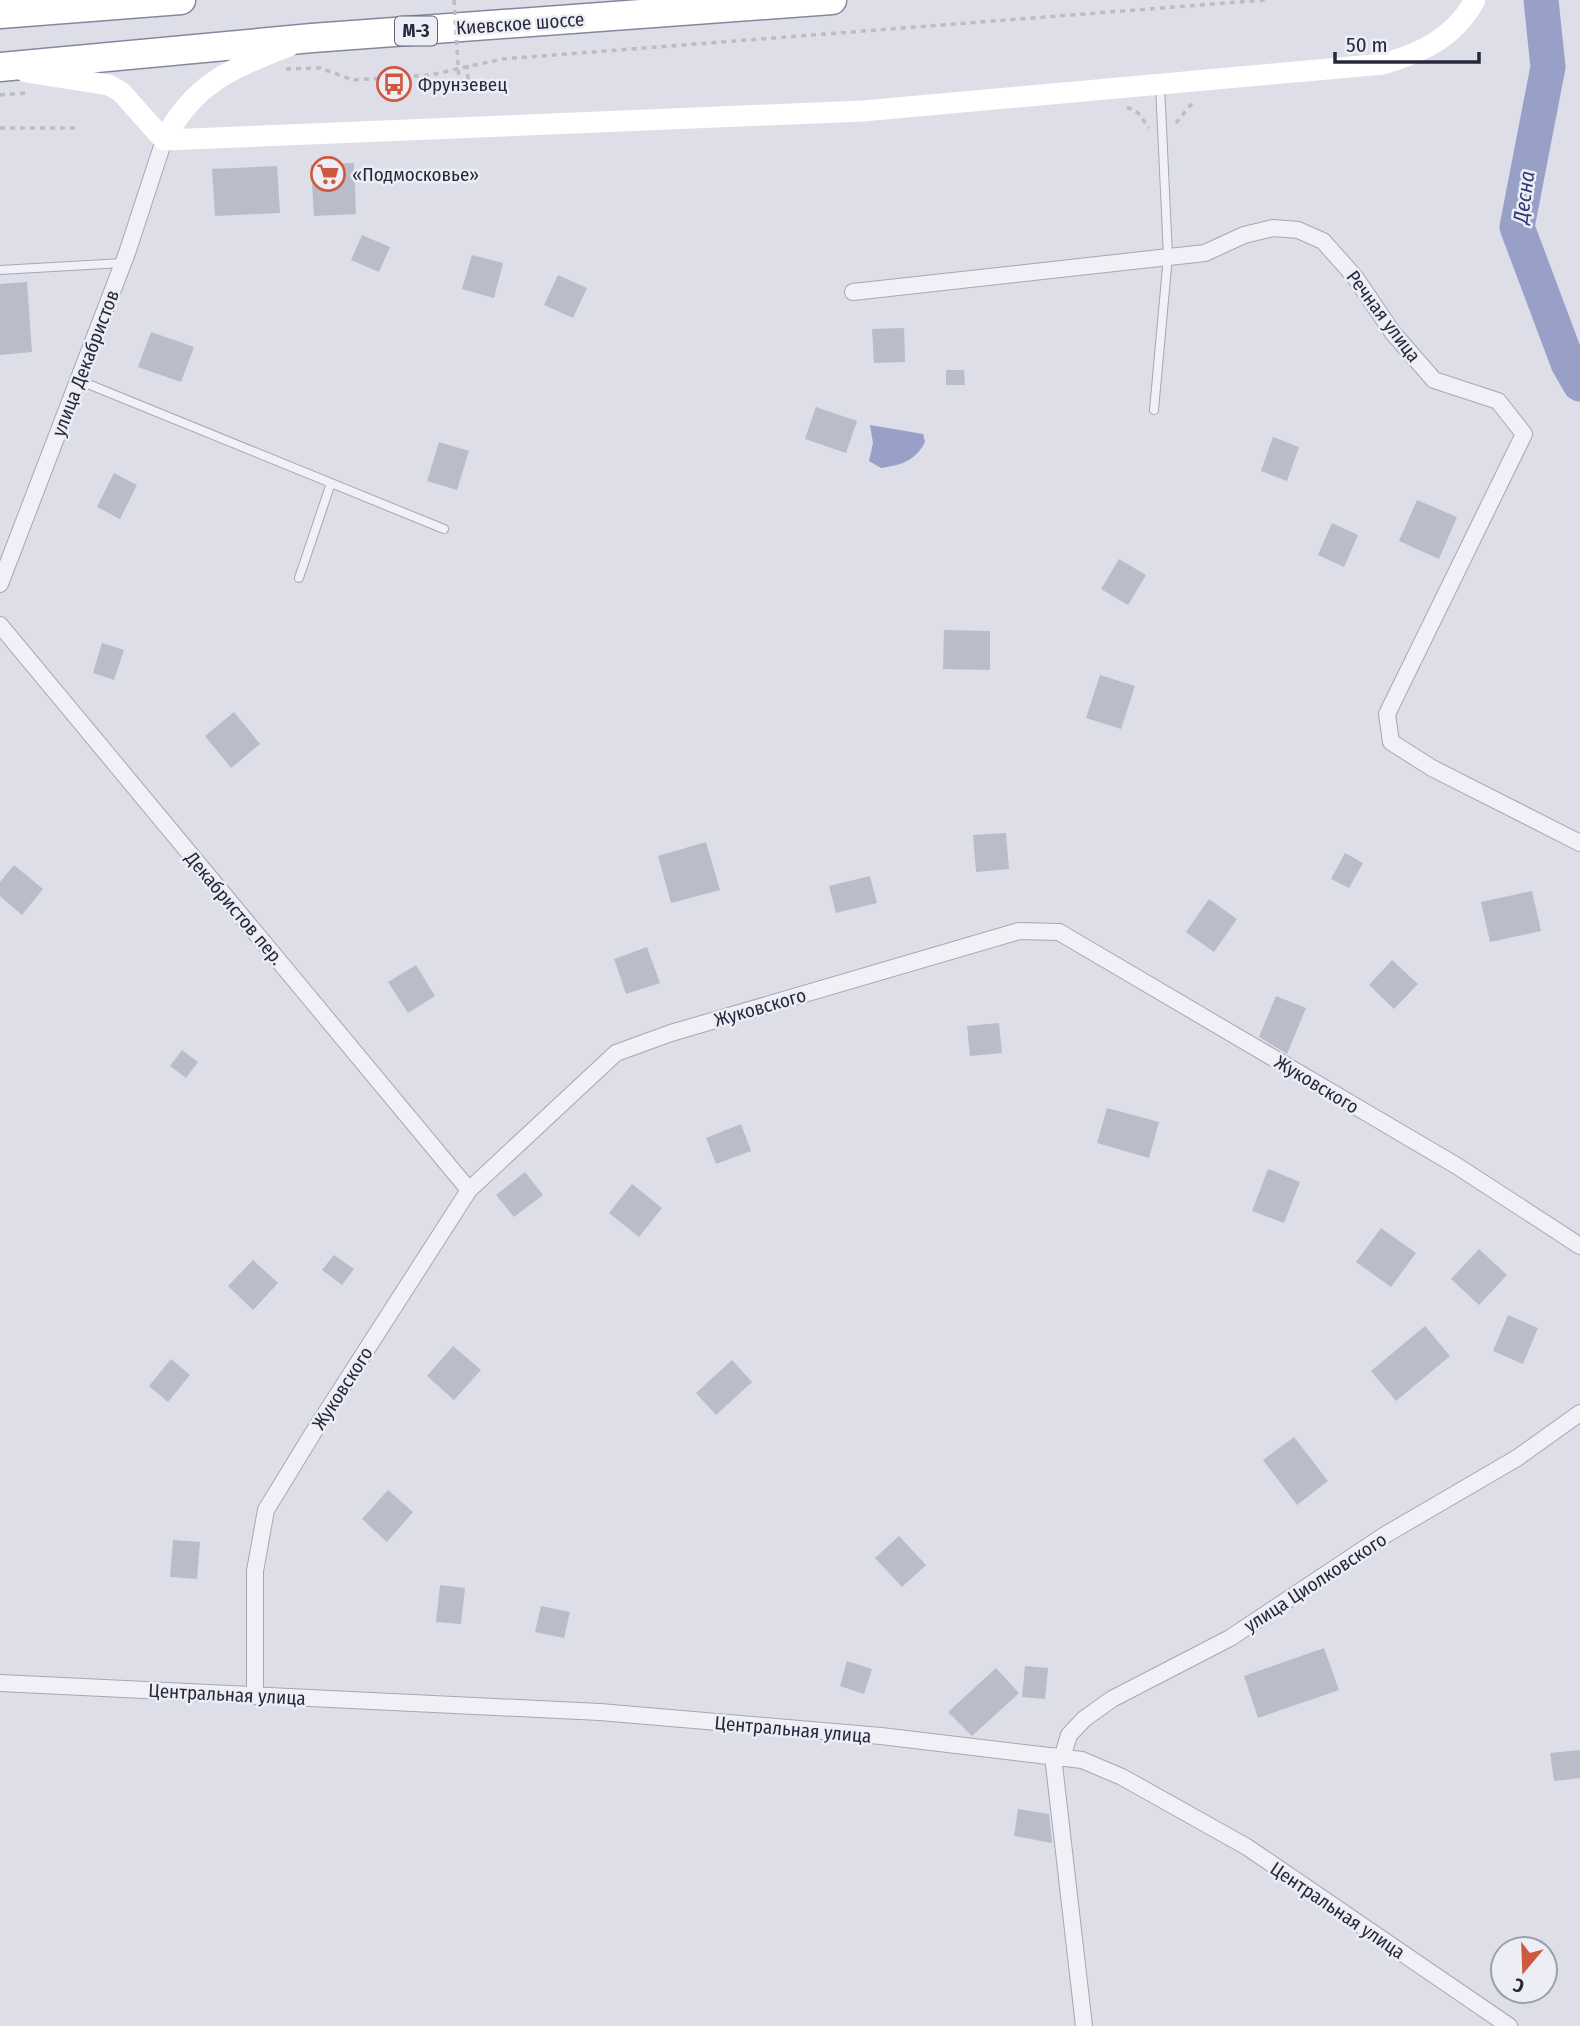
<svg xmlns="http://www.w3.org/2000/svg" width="1580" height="2026" viewBox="0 0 1580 2026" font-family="'Fira Sans Condensed',sans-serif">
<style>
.water{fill:#98a0c8}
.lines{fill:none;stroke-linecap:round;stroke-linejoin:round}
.river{stroke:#98a0c8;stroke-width:35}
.building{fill:#bbbcca}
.lane-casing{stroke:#a6a7b4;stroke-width:10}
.street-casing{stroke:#a6a7b4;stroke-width:18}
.highway-casing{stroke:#85879e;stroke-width:31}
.path{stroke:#bcbcc6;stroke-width:3.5;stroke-dasharray:5 5;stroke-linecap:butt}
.lane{stroke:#f0f0f6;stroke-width:8}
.street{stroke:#f0f0f6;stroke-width:16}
.secondary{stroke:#fff;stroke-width:21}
.highway{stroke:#fff;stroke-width:28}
.path-bridge{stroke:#bcbcc6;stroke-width:3.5;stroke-dasharray:5 5;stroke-linecap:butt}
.labels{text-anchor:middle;stroke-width:5;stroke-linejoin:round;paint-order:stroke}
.shield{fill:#edeef5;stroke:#626375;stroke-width:2}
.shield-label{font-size:18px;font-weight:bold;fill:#27283e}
.street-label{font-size:19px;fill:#27283e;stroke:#edeef5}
.poi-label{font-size:19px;fill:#27283e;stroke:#edeef5;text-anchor:start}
.water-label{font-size:21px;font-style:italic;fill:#313972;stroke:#edeef5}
</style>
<rect width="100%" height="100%" fill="#dddee7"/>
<path class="water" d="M870,425L923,434L925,442C915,461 902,465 881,468L869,461L873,443Z"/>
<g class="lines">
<path class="river" d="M1541,0L1548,67L1517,227L1568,363L1580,384"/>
</g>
<path class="building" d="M354,163L356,214L314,216L311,165Z
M277,166L280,213L215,216L212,169Z
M362,235L390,247L379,272L351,260Z
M472,255L503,263L494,298L462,289Z
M558,275L587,288L573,318L544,305Z
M27,282L32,352L0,355V284Z
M904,328L905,362L874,363L872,329Z
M151,332L194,347L181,382L138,367Z
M946,370H964L965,385H946Z
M816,407L857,421L846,453L805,439Z
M1273,437L1299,447L1287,481L1261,471Z
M439,442L469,451L457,490L427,481Z
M114,473L137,485L120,519L97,507Z
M1417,500L1457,517L1439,559L1399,541Z
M1332,523L1358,535L1344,567L1318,555Z
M1119,559L1146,575L1128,605L1101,589Z
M944,630L990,631V670L943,669Z
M102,643L124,650L114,680L93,673Z
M1100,675L1135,686L1121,729L1086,718Z
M234,712L260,744L231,768L205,736Z
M1006,833L1009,869L976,872L973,835Z
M706,842L720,890L671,903L658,856Z
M1345,853L1363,863L1349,888L1331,879Z
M14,865L43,889L22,915L0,896V882Z
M870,876L877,903L836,913L829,886Z
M1532,891L1541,931L1490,942L1481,902Z
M1209,899L1237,919L1214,952L1186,932Z
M647,947L660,983L626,994L614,959Z
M1392,960L1418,984L1394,1009L1369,985Z
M416,965L435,996L408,1013L388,982Z
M1276,996L1306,1008L1287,1054L1259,1037Z
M999,1023L1002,1053L970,1056L967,1026Z
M182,1050L198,1062L186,1078L170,1066Z
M1107,1108L1159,1122L1149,1158L1097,1143Z
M741,1124L751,1151L716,1164L706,1138Z
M1268,1169L1300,1182L1284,1223L1252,1211Z
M525,1172L543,1195L514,1217L496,1195Z
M632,1184L662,1208L639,1237L609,1213Z
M1381,1228L1416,1253L1391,1287L1356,1262Z
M1479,1249L1507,1275L1479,1305L1451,1279Z
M334,1255L354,1269L342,1285L322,1270Z
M253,1260L278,1283L253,1310L228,1286Z
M1508,1315L1538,1328L1523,1364L1493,1351Z
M1425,1326L1450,1356L1396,1401L1371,1371Z
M453,1346L481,1370L454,1400L427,1376Z
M171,1359L190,1375L168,1402L149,1386Z
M732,1360L752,1382L716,1415L696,1393Z
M1294,1437L1328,1481L1297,1505L1263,1460Z
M388,1490L413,1512L387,1542L362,1519Z
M899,1536L926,1565L902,1587L875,1558Z
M173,1540L200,1542L197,1579L170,1577Z
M440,1585L465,1588L461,1624L436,1622Z
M541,1606L570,1612L564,1638L535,1632Z
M1324,1648L1339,1690L1258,1718L1244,1676Z
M847,1661L872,1669L864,1694L840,1686Z
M1025,1666L1048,1668L1045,1699L1022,1697Z
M996,1668L1019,1693L972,1736L948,1712Z
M1580,1750V1778L1554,1781L1550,1753Z
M1018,1809L1049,1814L1052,1843L1014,1836Z"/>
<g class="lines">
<g class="lane-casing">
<path id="lane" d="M0,270L123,263
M78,380L444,529
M1154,410L1168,256L1160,85
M299,578L331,483"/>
</g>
<g class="street-casing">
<path id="street" d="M853,292L1205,253L1244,235L1273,228L1298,230L1323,241L1355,277L1393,333L1434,380L1498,401L1524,434L1387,714L1391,742L1432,768L1580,843
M0,584L127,253L164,140
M0,625L469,1190
M0,1683L600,1712L881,1736L1082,1760L1122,1777L1247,1847L1509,2026
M255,1696V1571L266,1510L313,1433L469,1190L616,1053L671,1033L1019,931L1059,932L1457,1166L1580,1246
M1053,1756L1084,2026
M1062,1758L1069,1735L1084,1719L1112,1699L1230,1638L1385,1535L1517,1458L1580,1413"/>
</g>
<g class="highway-casing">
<path id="highway" d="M0,14L181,0
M0,67L312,38L832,0"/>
</g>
<path class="path" d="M286,69L320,68L353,80L430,75L502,59L1265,0
M459,81L468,80L467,65
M0,95L26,93
M1127,107L1138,113L1149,128
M1176,123L1193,102
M0,128H79"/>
<use href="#lane" class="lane"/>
<use href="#street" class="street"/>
<path class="secondary" d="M26,72L109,85L121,92L164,140
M164,140L863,111L1383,64C1422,53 1455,37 1475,0
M164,140C195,82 231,69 289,46"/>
<use href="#highway" class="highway"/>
<path class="path-bridge" d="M454,0L459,81"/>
</g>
<defs>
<g id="bus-ring" transform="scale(1.75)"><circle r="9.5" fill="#edeef5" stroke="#cf5840" stroke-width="1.5"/><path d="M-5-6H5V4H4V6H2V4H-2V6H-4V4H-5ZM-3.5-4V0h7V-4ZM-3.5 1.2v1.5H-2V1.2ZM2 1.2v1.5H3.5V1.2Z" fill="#cf5840"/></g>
<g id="supermarket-ring" transform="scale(1.75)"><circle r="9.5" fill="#edeef5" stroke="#cf5840" stroke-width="1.5"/><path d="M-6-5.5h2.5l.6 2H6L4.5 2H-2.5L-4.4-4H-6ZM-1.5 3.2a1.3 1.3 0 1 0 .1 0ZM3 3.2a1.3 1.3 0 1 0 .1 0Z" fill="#cf5840"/></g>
</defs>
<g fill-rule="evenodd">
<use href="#bus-ring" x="394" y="84"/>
<use href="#supermarket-ring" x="328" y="174"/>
</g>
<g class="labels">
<rect class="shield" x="395" y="16.5" width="42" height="29" rx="5"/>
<g class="shield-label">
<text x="416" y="37">М-3</text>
</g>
<g class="street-label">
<text transform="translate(520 23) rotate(-4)" y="7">Киевское шоссе</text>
<text transform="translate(1384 316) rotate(53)" y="7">Речная улица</text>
<text transform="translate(85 363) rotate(-69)" y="7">улица Декабристов</text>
<text transform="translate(235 908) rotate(50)" y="7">Декабристов пер.</text>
<text transform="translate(760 1007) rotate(-16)" y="7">Жуковского</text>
<text transform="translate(1317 1084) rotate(31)" y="7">Жуковского</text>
<text transform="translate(342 1388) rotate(-57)" y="7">Жуковского</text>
<text transform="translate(1315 1582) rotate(-33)" y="7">улица Циолковского</text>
<text transform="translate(227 1694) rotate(3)" y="7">Центральная улица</text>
<text transform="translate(793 1729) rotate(5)" y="7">Центральная улица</text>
<text transform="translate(1338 1910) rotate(34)" y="7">Центральная улица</text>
</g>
<g class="poi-label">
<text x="418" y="91">Фрунзевец</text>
<text x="352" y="181">«Подмосковье»</text>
</g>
<g class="water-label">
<text transform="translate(1524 197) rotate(-82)" y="7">Десна</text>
</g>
</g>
<g transform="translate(1524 1970) rotate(199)"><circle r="33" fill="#edeef5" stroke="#9e9fac" stroke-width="2"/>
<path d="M0-5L12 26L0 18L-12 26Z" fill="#cf5840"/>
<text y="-10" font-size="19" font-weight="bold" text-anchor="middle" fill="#27283e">С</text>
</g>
<path d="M1335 52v10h144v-10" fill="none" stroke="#27283e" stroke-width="3.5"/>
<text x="1346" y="52" font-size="21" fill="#27283e" stroke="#edeef5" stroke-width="5" paint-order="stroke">50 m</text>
</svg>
